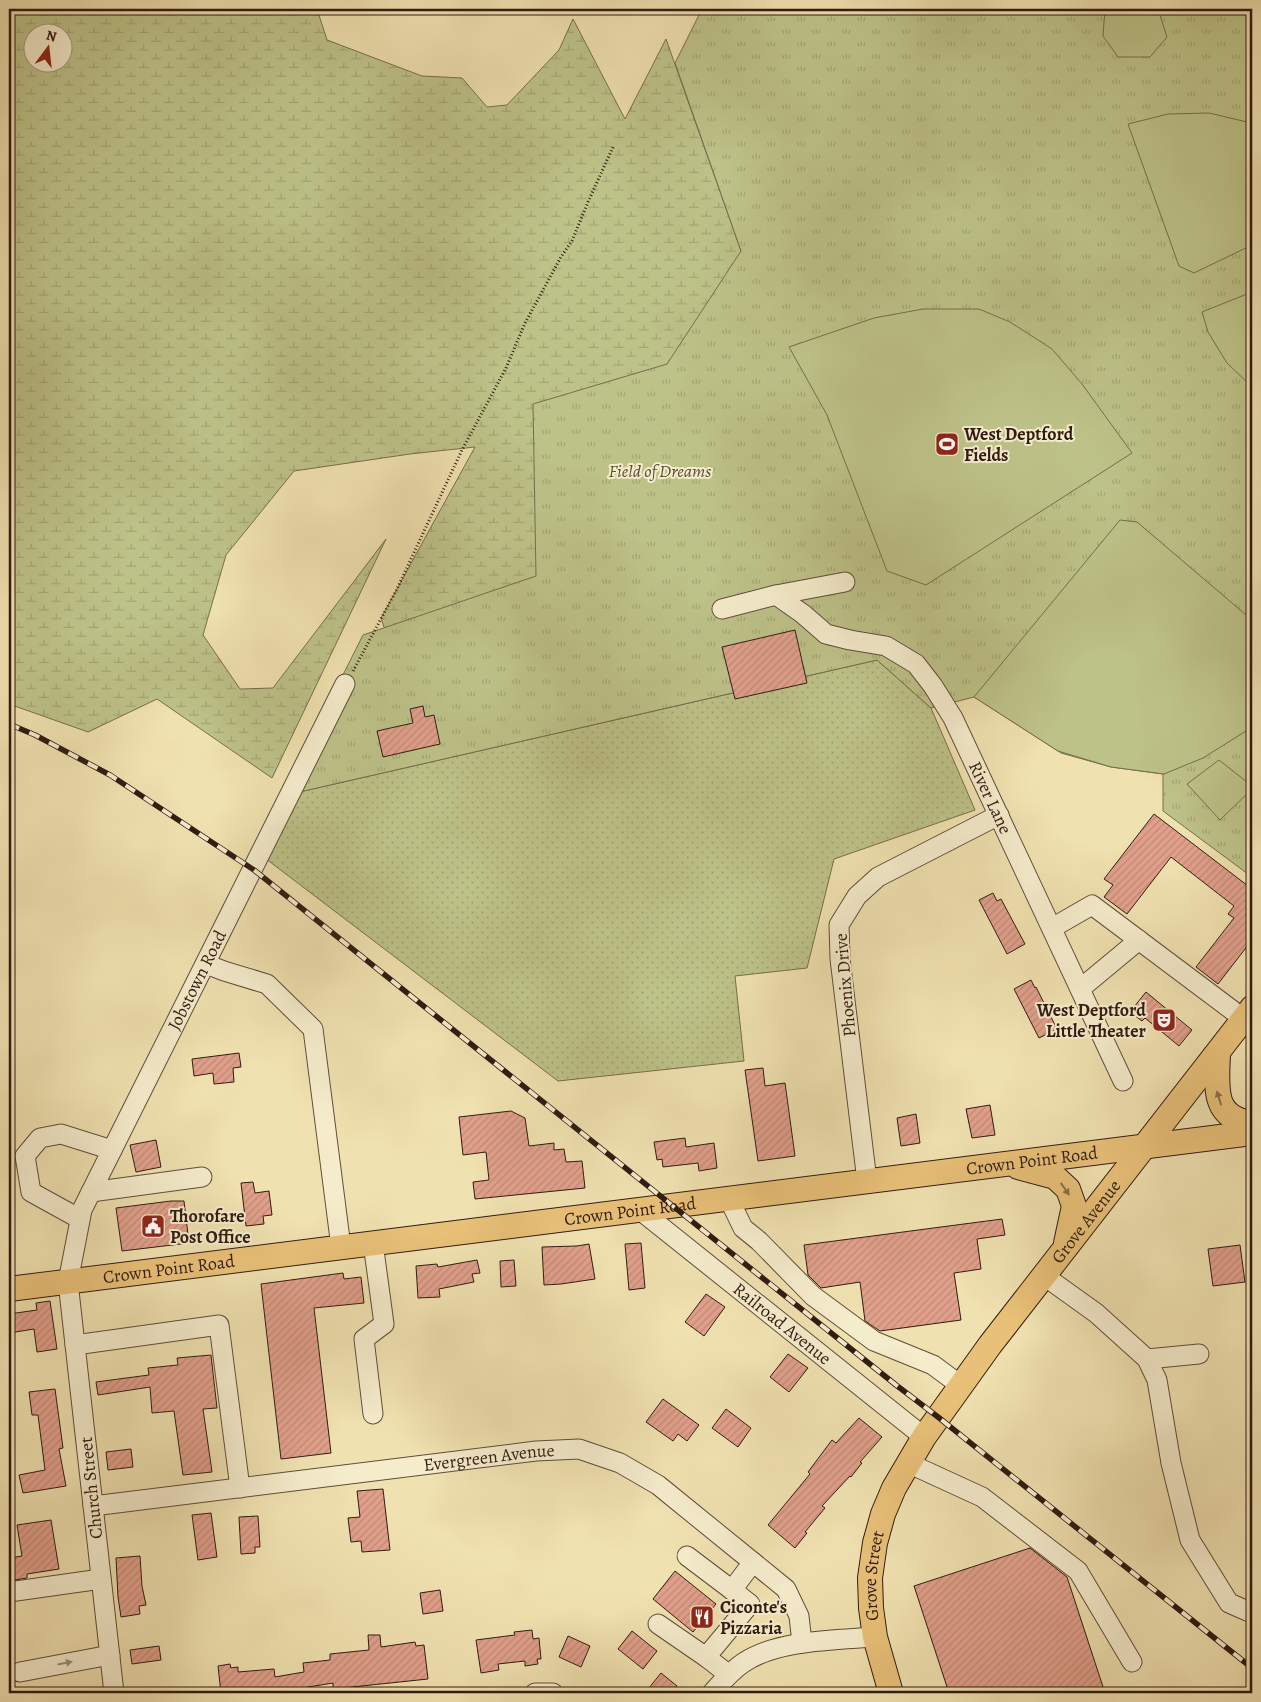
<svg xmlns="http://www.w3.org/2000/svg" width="1261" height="1702" viewBox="0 0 1261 1702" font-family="Alegreya,serif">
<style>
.grass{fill:url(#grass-dots);stroke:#766e4c}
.wetland{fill:url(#wetland-marsh);stroke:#766e4c;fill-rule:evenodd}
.park{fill:url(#park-tufts);stroke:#766e4c}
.pitch{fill:#bdc288;stroke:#766e4c}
.building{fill:url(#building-hatch);stroke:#301b11}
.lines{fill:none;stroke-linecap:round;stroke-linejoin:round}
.minor-casing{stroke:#604c39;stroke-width:21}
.major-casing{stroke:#301b11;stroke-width:26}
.path{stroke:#301b11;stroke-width:3;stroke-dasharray:1 2.5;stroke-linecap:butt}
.minor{stroke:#f5eccc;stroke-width:19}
.major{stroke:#e8c078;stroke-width:24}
.rail-casing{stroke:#301b11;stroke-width:5.5}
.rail{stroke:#f5eccc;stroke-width:4;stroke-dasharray:11;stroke-linecap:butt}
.oneway{fill:#8c6e44}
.oneway2{fill:#9c8e78}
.labels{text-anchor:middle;stroke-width:4;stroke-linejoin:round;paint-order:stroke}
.poi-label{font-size:18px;font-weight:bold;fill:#301b11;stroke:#f5eccc;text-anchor:start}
.park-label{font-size:18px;font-style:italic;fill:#5a4d35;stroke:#f5eccc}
.street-label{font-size:18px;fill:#301b11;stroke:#f5eccc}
</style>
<defs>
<pattern id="grass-dots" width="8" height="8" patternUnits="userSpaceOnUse" patternTransform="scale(1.25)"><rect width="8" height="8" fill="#bdc288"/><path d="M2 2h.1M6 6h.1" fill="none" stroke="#a3a674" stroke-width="1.8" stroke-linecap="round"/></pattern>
<pattern id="wetland-marsh" width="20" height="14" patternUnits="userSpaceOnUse" patternTransform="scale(1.25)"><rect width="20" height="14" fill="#bdc288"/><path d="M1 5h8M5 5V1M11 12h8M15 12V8" fill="none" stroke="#a3a674"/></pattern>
<pattern id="park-tufts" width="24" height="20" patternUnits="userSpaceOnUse" patternTransform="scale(1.25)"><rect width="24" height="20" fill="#bdc288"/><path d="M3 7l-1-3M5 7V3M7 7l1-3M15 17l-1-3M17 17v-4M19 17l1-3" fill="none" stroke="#a3a674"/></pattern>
<pattern id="building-hatch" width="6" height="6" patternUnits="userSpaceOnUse" patternTransform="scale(1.25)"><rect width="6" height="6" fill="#e1a08b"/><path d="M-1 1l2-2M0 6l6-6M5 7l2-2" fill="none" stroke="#c18977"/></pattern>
</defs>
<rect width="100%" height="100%" fill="#f0e1b0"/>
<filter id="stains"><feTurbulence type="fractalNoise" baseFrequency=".004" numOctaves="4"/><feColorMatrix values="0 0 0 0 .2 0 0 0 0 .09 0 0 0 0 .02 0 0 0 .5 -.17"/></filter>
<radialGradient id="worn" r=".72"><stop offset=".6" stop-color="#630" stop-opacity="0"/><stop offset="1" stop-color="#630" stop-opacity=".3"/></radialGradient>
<path class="grass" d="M877,660L931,708L975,810L834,859L807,968L735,976L744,1061L558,1081L257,852L282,796Z"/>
<path class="wetland" d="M9,9H317L327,40L422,76L462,78L487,107L507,105L559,50L573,19L625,119L666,39L741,251L753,572L390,645L381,618L475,447L410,454L294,471L226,555L203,635L240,689L273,688L386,539L272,778L157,699L88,732L9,704ZM32,32H62V62H32Z"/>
<path class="park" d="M702,9H1252V877L1163,811V774L1111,767L1061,753L974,697L931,708L877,660L282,796L363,635L536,576L533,404L667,364L741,251L675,63Z"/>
<path class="pitch" d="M1105,9H1158L1167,37L1150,57H1118L1103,36Z
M1209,113L1247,122L1252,125V245L1194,273L1179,266L1128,124L1168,114Z
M1252,292V387L1227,363L1208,332L1202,312Z
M923,309H979L1010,322L1052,349L1082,384L1132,453L926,585L887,571L827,415L789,347L874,318Z
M1120,520L1137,522L1252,620V725L1246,731L1203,758L1164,774L1111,767L1058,751L974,697Z
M1219,760L1252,786V789L1220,820L1187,784Z"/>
<path class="building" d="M795,630L807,683L735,699L722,647Z
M423,706L425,717L434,715L440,744L383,757L377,731L413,723L410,709Z
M1154,814L1252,889V940L1218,984L1196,967L1234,918L1228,914L1234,906L1171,857L1127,914L1104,897L1113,885L1104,879Z
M993,893L997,901L1001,899L1025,944L1007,954L979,900Z
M1031,980L1035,988L1036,987L1057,1029L1039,1038L1014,989Z
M1146,992L1192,1030L1179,1046L1145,1018L1142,1021L1130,1012Z
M239,1053L241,1067L233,1068L234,1082L214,1084L213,1073L194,1076L192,1059Z
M763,1068L765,1086L785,1083L795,1156L758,1161L745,1070Z
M990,1105L995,1135L972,1138L966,1109Z
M511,1111L525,1118L529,1146L554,1143V1150L564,1149L566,1162L582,1161L585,1188L475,1199L473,1182L489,1180L486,1152L463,1155L459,1117Z
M916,1114L920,1143L901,1146L897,1118Z
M685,1138L686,1147L714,1143L717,1168L699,1171L698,1163L663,1167L662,1159L657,1160L654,1142Z
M156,1140L161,1167L136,1172L130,1145Z
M253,1182L255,1193L269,1191L272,1215L263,1216L264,1224L246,1226L241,1183Z
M171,1201H184L189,1243L122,1251L116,1208Z
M1002,1219L1005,1235L977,1239L981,1269L954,1273L961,1320L880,1331L865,1321L860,1282L821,1288L808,1275L804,1245Z
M641,1243L645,1288L629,1290L625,1244Z
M589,1244L595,1279L561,1284L544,1285L542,1247L577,1246Z
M1240,1245L1245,1282L1213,1286L1208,1249Z
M477,1260L480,1273L472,1274L474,1282L439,1289L440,1297L418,1298L416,1266L437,1264L438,1267Z
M514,1260L516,1286L501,1287L500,1261Z
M343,1273L344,1279L361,1277L364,1303L314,1308L331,1453L281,1459L261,1284Z
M706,1294L725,1307L704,1336L685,1322Z
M50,1301L57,1349L37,1352L34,1329L9,1333V1314L37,1310L36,1303Z
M788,1354L808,1368L789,1392L770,1377Z
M211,1355L217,1408L203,1409L212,1472L183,1475L174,1411L152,1413L150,1387L98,1395L96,1382L149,1375L148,1368L178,1365L177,1358Z
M55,1389L63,1448L59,1449L66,1486L23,1493L19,1475L45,1470L38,1415H32L29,1392Z
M663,1399L699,1425L687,1441L678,1434L673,1441L646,1422Z
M726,1409L751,1428L738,1447L712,1428Z
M859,1418L882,1437L860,1462L862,1463L851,1477L850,1476L822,1506L825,1508L805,1532L807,1533L795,1548L768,1525L810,1474L808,1472L832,1440L836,1443Z
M131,1449L133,1467L108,1470L106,1452Z
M383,1489L390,1550L362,1552L361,1541L351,1542L348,1518L360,1517L357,1491Z
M211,1513L217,1557L198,1560L192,1515Z
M258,1516L260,1547H255V1553L241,1554L239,1517Z
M51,1520L59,1569L27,1574V1578L9,1581V1558L22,1556L17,1525Z
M1030,1548L1067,1577L1105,1693H949L914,1586Z
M140,1556L142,1586L146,1605L139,1606L140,1614L121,1617L118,1597L116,1558Z
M675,1571L716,1604L693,1632L653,1599Z
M440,1590L443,1611L423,1614L420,1593Z
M532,1630L533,1639L539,1638L541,1659H537L538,1664L525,1666V1661L498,1664L499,1670L481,1673L476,1640L515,1635L514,1632Z
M632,1631L657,1651L643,1669L618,1649Z
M368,1635H380L381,1647L415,1642L416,1646L424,1645L428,1679L333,1689V1683L271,1693H221L218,1666L230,1664L231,1668L238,1667V1672L274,1669L275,1677L304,1672L303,1663L330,1660V1654L369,1650Z
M568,1636L590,1646L581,1667L559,1657Z
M159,1646L161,1660L132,1664L130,1650Z
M661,1673L677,1686L671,1693H645Z"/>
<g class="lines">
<g class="minor-casing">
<g id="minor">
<path d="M776,595L845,582"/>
<path id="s1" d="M722,609L776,595L803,614L826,634L850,640L886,646L916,664L933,686L953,718L1123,1081"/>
<path d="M1052,928L1092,905L1252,1025"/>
<path d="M206,964L224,971L267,984L313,1029L341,1247"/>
<path d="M1080,989L1139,940"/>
<path d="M867,1181L840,959L839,925L857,896L878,877L999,815"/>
<path d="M91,1192L202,1177"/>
<path d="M729,1199L743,1228L759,1241L813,1296L874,1341L933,1365L960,1385"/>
<path id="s2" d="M640,1210L924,1437"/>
<path d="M80,1219L31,1192L25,1156L40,1138L61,1134L112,1150"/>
<path d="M373,1243L384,1324L364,1339L373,1414"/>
<path d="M1043,1275L1096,1313L1147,1359L1157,1380L1171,1463L1190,1540L1229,1603L1252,1613"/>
<path d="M75,1345L219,1325L240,1488"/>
<path d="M1147,1359L1199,1354"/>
<path d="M908,1463L982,1497L1078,1571L1132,1662"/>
<path id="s3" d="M93,1506L536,1451L579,1449L620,1463L658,1485L786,1589L799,1616L802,1643"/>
<path d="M687,1556L732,1590"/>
<path d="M9,1592L101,1579"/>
<path d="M658,1624L706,1657"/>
<path d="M20,1672L110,1655"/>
<path d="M728,1674L706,1657L750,1604L732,1590L753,1562"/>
<path id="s4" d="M114,1693L68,1282L82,1210L345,684"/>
<path d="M535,1693H553"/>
<path d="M712,1693C722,1682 731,1671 743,1663C776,1640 835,1640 875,1637"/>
</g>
</g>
<g class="major-casing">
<g id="major">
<path d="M1218,1053C1217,1086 1211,1118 1252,1123"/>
<path d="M1018,1167L1055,1177L1068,1189L1074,1206L1066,1243"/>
<path id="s5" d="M9,1289L1252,1133"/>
<path id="s6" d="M891,1693L875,1637L871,1608L870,1578L875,1543L883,1514L894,1488L924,1437L990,1345L1252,1008"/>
</g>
</g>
<path class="path" d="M353,671L397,589L462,450L506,368L525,323L561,257L572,241L588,202L614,145"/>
<use href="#minor" class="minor"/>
<use href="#major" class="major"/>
<g class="rail-casing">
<path id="rail" d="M9,724L35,735L110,775L254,870L896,1385L938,1417L1252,1668"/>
</g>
<use href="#rail" class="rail"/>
</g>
<defs><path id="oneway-solid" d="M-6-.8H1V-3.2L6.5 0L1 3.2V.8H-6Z" transform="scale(1.25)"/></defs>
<g class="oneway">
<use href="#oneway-solid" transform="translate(1219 1098) rotate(-107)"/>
<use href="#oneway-solid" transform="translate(1065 1189) rotate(55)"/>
</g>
<use class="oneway2" href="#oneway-solid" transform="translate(65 1663) rotate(-11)"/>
<defs>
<g id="stadium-square" transform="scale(1.25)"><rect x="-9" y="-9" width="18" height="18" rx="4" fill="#8f2418" stroke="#f5eccc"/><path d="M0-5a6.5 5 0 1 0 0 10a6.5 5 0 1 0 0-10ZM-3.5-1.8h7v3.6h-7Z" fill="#fff"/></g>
<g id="theatre-square" transform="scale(1.25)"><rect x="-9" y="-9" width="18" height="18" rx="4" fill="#8f2418" stroke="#f5eccc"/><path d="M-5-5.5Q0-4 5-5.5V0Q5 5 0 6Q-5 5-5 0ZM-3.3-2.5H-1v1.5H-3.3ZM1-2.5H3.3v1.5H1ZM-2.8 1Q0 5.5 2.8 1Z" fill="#fff"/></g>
<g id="civic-square" transform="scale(1.25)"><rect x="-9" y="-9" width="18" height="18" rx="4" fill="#8f2418" stroke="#f5eccc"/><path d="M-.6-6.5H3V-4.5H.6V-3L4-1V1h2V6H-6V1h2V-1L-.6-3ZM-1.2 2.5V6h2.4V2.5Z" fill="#fff"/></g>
<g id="restaurant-square" transform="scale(1.25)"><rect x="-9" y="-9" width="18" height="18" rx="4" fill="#8f2418" stroke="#f5eccc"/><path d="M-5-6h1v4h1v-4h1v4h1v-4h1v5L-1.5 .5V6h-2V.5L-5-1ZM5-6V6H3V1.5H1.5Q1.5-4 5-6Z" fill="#fff"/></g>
</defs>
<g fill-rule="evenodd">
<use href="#stadium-square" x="947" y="444"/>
<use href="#theatre-square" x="1164" y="1020"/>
<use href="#civic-square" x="153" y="1226"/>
<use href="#restaurant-square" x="702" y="1617"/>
</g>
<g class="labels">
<g class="poi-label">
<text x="964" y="440">West Deptford<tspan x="964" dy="21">Fields</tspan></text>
<text x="1146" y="1016" text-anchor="end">West Deptford<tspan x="1146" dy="21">Little Theater</tspan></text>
<text x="170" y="1222">Thorofare<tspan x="170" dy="21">Post Office</tspan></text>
<text x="720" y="1613">Ciconte's<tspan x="720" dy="21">Pizzaria</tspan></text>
</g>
<g class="park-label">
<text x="660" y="477">Field of Dreams</text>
</g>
<g class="street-label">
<text dy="6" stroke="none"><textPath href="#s1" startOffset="369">River Lane</textPath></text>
<text dy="6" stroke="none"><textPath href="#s4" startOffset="744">Jobstown Road</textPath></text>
<text transform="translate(845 985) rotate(-95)" y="6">Phoenix Drive</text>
<text dy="6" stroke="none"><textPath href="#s5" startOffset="1031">Crown Point Road</textPath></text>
<text dy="6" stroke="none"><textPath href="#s5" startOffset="626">Crown Point Road</textPath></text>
<text dy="6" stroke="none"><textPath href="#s6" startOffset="540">Grove Avenue</textPath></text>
<text dy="6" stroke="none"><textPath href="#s5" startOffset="161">Crown Point Road</textPath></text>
<text dy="6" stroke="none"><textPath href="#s2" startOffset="182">Railroad Avenue</textPath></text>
<text dy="6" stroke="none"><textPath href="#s3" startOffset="399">Evergreen Avenue</textPath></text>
<text transform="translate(91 1488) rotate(-96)" y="6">Church Street</text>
<text dy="6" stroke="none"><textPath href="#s6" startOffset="120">Grove Street</textPath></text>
</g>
</g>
<rect width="1261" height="1702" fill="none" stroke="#f0e1b0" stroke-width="30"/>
<rect x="10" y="10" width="1241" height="1682" fill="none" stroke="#301b11" stroke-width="2.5"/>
<rect x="15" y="15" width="1231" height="1672" fill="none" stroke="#301b11"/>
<g transform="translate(48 48) rotate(15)"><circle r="24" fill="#f5eccc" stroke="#a69881"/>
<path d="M0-4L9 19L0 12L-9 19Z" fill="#8f2418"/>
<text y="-8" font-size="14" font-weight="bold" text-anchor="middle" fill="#301b11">N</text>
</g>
<rect width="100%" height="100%" filter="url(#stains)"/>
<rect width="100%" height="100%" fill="url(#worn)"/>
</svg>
